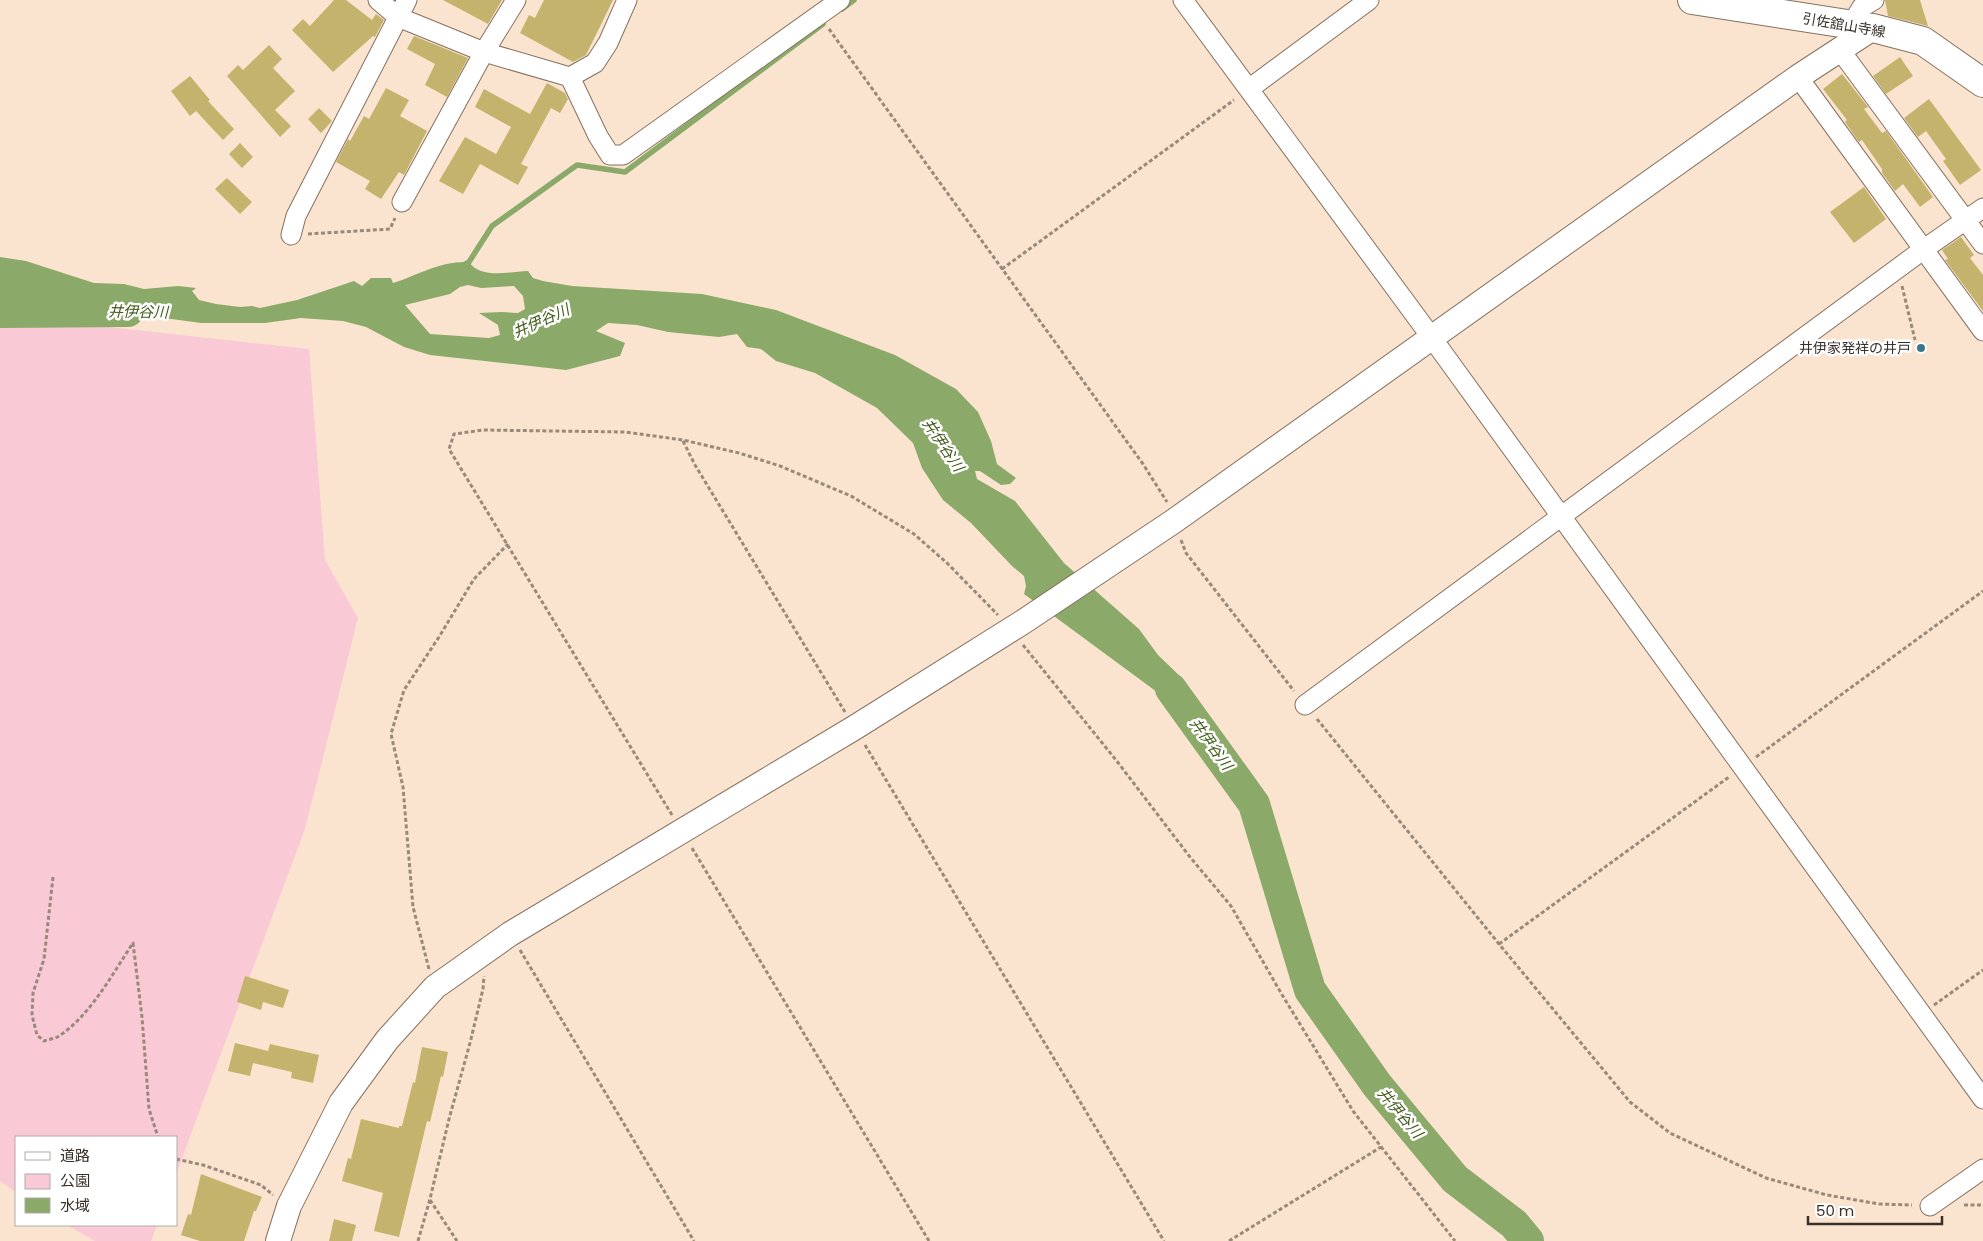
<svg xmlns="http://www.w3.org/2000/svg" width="1983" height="1241" viewBox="0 0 1983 1241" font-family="Poppins,'Noto Sans JP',sans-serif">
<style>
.green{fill:#f9cad6}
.water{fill:#8ba969;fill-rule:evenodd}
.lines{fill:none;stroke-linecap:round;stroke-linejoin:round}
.stream{stroke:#8ba969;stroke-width:5.5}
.river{stroke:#8ba969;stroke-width:32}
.building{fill:#c3b36c}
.minor-casing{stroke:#85715f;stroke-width:21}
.tertiary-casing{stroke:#85715f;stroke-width:26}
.secondary-casing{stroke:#85715f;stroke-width:30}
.path{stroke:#99897a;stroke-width:3;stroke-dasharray:4 2.5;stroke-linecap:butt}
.minor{stroke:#fff;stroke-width:19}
.tertiary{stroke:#fff;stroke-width:24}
.secondary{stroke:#fff;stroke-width:28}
.poi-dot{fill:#3a778e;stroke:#fff;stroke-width:2}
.labels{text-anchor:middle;stroke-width:5;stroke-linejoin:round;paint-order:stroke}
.street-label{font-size:14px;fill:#393028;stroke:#fff}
.poi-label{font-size:14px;fill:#393028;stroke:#fff;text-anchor:end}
.water-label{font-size:15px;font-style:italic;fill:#415c19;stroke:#fff}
</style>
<rect width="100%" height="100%" fill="#fbe4cf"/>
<path class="green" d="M0,315L309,349L325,560L358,618L305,829L176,1174V1137H16V1192L0,1181Z
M67,1225H157L151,1241H95Z"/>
<path class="water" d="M0,257L26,261L94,283L124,284L144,289L178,286L196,288L192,291L199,300L216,304L240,307L252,306L260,308L297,300L354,281L362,286L371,278H391L393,283C421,274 439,261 469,262C480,279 509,272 528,271L533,278L543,281L572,286L702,294L776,310L895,355L956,389L978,412L991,441L997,464L1016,478L1010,484L1001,485L980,471H975L977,479L1015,501L1064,563L1139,629L1158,655L1183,679L1208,715L1191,728L1180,709L1024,594L1026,586L1024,576L1012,566L971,523L943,500L922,468L913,443L877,408L815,373L776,361L761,349L747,347L737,334L719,337L668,332L637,325L608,323L596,331L625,343L620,356L566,370L430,355L404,347L366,327L343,321L301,318L265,323H201L120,312H89L7,302L0,300ZM468,285L481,288L514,286L523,296L525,309L518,313L502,312L479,313L498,325L500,335L489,338L430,334L405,305L450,294L460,287Z"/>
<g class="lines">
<path class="stream" d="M842,9L854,0
M462,266L469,262L492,226L577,165L625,172L823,24"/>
<path class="river" d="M0,312L128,311
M1171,689L1254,804L1310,990L1377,1085L1455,1179L1514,1224L1528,1241"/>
</g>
<path class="building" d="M334,0H346L372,20L376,14L384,20L375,37L373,36L333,72L292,30L303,19L310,26Z
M443,0H502L488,24Z
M544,0H613L586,55L573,62L520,33L529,15L535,18Z
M1885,0H1920L1928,26L1888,16Z
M414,36L468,58L447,97L425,85L435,64L407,49Z
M269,45L282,59L273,68L295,91L275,110L291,126L280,137L227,76L238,65L243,70Z
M1900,57L1913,76L1886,94L1873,76Z
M1842,74L1868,107L1864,109L1882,133L1886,131L1933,197L1920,207L1903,184L1895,191L1882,173V169L1862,140L1859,142L1845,122L1847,120L1823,89Z
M190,76L210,100L208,101L234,129L223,140L196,111L190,116L171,91Z
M547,83L565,93L568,99L560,113L551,108L521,164L528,167L518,185L480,164L463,194L439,181L465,137L496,154L511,127L475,107L484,89L530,114Z
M386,88L409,100L400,116L427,131L404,175L399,172L381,199L365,189L370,181L336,162L348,139L350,141L364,116L369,119Z
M1929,99L1981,170L1960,185L1943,161L1946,159L1926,131L1918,137L1904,118Z
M319,108L332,121L321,133L308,119Z
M240,143L253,157L242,168L229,154Z
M227,178L252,202L240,214L215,189Z
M1864,187L1886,219L1854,243L1830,212Z
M1961,237L1974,255L1970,258L1983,275V311L1945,260L1948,259L1942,250Z
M245,976L289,990L283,1008L263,1002L261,1010L237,1002Z
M235,1043L268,1051L270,1044L319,1055L313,1083L291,1078L292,1072L253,1063L250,1076L228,1071Z
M422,1047L448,1052L443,1077L441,1076L430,1122L427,1121L399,1237L374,1231L383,1193L342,1181L348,1158L351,1159L361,1119L399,1128V1126H402L413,1082L415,1083Z
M201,1174L262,1197L256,1211H254L244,1241H200L181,1235L188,1214L191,1215Z
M334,1219L356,1225L352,1241H329Z"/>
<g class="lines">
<g class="minor-casing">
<path id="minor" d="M378,0L398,17L484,52L570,77L598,136L610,155H623L840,0
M1183,0L1432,338L1983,1099
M1851,25L1862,7L1874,0
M1840,50L1983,244
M570,77L595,63L608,43L627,0
M1798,77L1983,331
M1249,89L1369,0
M402,202L484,52L516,0
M291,235L296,216L407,0
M1305,705L1924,249L1983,208
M1930,1206L1983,1169"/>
</g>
<g class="tertiary-casing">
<path id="tertiary" d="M278,1241L289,1206L341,1103L387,1040L435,987L510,934L854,728L1023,622L1174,521L1798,77L1873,28"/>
</g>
<g class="secondary-casing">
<path id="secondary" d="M1692,0L1873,28L1923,41L1983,83"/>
</g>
<path class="path" d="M829,29L1143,464L1167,502
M308,234L390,229L395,218
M1002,269L1234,100
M1902,286L1915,340
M683,441L695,465L845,712
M1181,540L1186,553L1294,691
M1023,645L1116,760L1190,857L1231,906L1281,993L1353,1111L1455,1241
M1317,719L1499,944L1630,1102L1670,1133L1766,1178L1827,1195L1879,1204L1912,1205
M865,745L1164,1241
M1756,757L1983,591
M672,815L449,449L454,434L483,430L625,432L683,440L739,453L780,466L851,496L914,534L947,563L998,615
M692,848L929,1241
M53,877L44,959L33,993L32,1015L37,1035L44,1041C49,1039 55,1039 59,1036C90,1016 113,973 133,943L142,1017L149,1109L158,1137
M1499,944L1729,777
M520,950L694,1241
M429,969L413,907L403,787L391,734L404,690L439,637L474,579L508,544
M1934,1005L1983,970
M176,1159L203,1165L261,1185L273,1195
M430,1200L457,1241
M1964,1205H1983
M418,1241L430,1199L449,1119L470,1043L483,989L484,976
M1229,1241L1381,1147"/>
<use href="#minor" class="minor"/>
<use href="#tertiary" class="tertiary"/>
<use href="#secondary" class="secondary"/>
</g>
<circle class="poi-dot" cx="1921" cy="348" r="5"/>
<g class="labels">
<g class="street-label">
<text transform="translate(1844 25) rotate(10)" y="5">引佐舘山寺線</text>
</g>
<g class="poi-label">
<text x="1911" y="353">井伊家発祥の井戸</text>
</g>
<g class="water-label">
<text transform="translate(138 312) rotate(1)" y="5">井伊谷川</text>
<text transform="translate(541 321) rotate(-24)" y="5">井伊谷川</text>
<text transform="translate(943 445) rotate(56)" y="5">井伊谷川</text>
<text transform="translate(1211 744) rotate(54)" y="5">井伊谷川</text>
<text transform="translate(1400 1113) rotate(50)" y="5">井伊谷川</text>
</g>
</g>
<rect x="15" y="1136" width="162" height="90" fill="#ffffff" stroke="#b0aca9"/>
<rect x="25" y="1152" width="25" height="8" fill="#ffffff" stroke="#b0aca9"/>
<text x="60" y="1161" font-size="15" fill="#393028">道路</text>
<rect x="25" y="1174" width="25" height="15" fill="#f9cad6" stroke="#b0aca9"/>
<text x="60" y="1186" font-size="15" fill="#393028">公園</text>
<rect x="25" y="1198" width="25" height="15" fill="#8ba969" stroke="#b0aca9"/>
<text x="60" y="1211" font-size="15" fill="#393028">水域</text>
<path d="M1808 1216v8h134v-8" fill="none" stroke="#393028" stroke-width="2.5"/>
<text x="1816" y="1216" font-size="15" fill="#393028" stroke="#ffffff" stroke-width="4" paint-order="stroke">50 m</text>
</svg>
